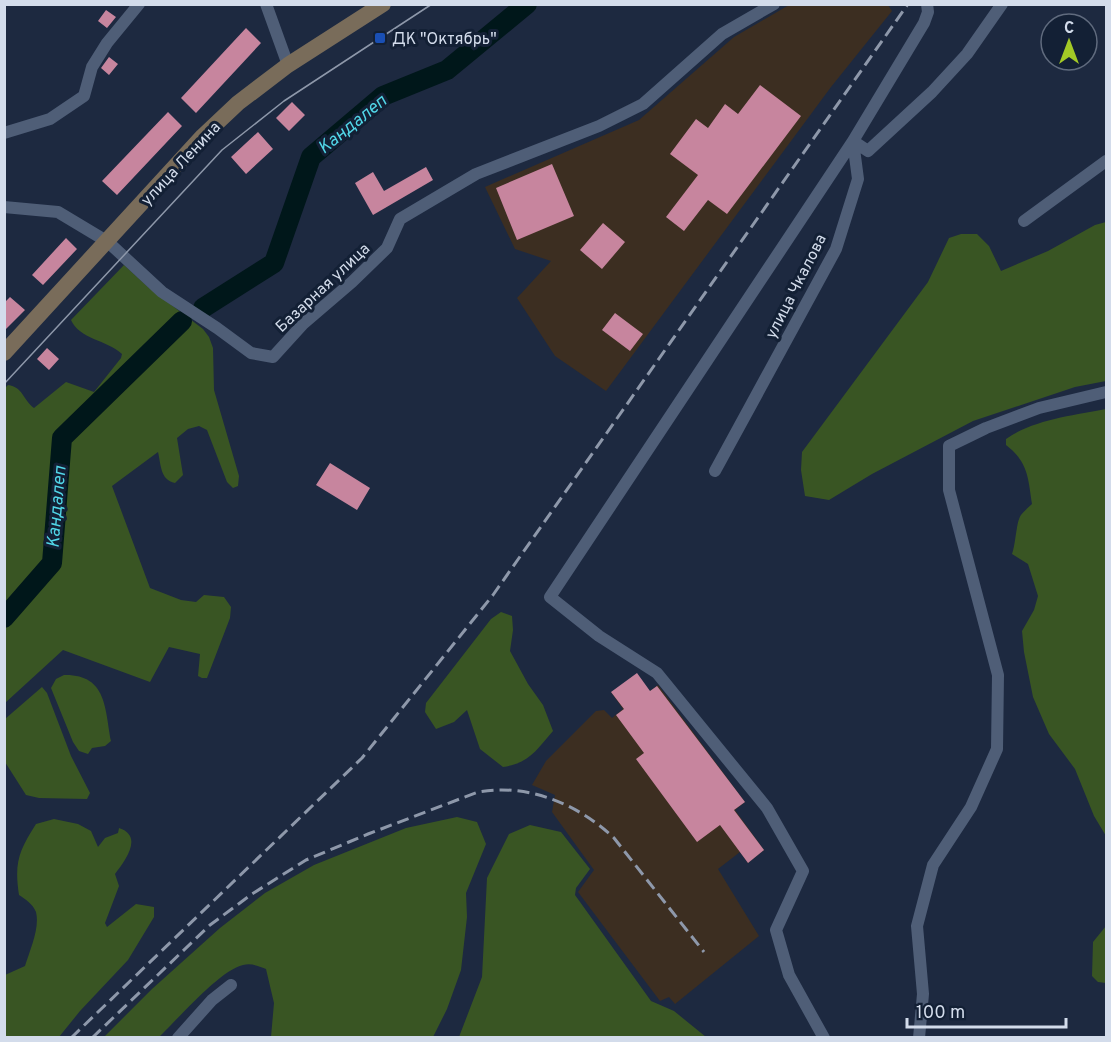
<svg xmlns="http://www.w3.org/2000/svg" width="1111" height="1042" viewBox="0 0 1111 1042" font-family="Overpass,sans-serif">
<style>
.industrial{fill:#3c2e21}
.green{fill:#395523}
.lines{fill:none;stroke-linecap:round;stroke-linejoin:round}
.river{stroke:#00171a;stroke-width:20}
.building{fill:#c7859e}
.minor{stroke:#4f5e77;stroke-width:12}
.secondary{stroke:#796c5a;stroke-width:16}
.tram{stroke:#8e98aa;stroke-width:1.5}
.rail{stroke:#8e98aa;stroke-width:3;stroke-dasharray:12 6;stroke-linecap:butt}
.transit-dot{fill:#1a4fb4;stroke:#132035;stroke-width:2}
.labels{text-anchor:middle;stroke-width:6;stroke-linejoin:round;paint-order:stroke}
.poi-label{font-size:16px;fill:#d3dceb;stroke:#132035;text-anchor:start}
.street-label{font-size:16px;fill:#d3dceb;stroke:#132035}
.water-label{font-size:18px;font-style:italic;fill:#51d6e8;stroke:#132035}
</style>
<rect width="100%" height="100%" fill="#1d2940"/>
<path class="industrial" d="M789,5H888L892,11L831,87L606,391L555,356L517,298L551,261L515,249L485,187L639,120L734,37Z
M658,685L745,802L735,810L764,850L748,863L740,852L718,869L759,936L675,1004L669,997L660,1001L578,892L594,870L552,812L555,795L532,785L546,761L596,711L604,710L612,718L623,709L611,692L650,691Z"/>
<path class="green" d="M1106,222V381L1075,387L973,421L872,474L829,500L805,496L801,470L802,452L928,282L949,238L961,234H977L989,246L1001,271L1048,251L1095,225Z
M124,265L149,288L203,329L209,337L213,348L214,390L239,476L238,486L233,488L227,482L207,430L199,426L188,429L177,438L183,475L175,483C160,480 161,464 158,452L112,486L150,588L181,600L196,602L204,595L224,597L231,607L230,618L207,678H202L198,676L200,654L169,647L150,682L63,650L5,703V388L8,385C23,387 23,400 34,408L66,382L94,392L98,387L121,358L122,354C107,340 79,339 71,320Z
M1106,409V836L1094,816L1075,769L1049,734L1033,697L1024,652L1022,631L1034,610L1038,596L1028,564L1012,554C1016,543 1016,522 1021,515C1024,511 1029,507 1032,504C1028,477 1028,462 1006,445V439C1032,420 1075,415 1106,409Z
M501,612L512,616L513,630L510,651L528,684L543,705L553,731C536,750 530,763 503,767L480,749L467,710L454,722L436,729L425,712L426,703L491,619Z
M64,675C107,674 105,709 111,741L105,746L92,748L88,754L79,751L73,742L51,688L56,679Z
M42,687L47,693L71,756L90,793L87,799L39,798L26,795L5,762V719Z
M457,817L477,822L486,844L466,893L467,917L461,970L447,1009L433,1037H271L274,1003L266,969C258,966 252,963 243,965C220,970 178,1019 159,1037H104L152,989L220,928L265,893L314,865L406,828Z
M54,819L78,824L91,831L98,847L105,838L118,833L119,828C144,836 125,861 115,874L119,886L105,923L107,927L136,904L154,907V917L128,960L80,1011L59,1037H5V975L25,966C30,950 40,928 36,912C33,904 25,899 19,895C14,862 19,851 36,824Z
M530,825L561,832L590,869L576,888L575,895L651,1001L674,1011L706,1037H459L482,977L487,878L509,834Z
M1106,926V983L1098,982L1092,976L1093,942Z"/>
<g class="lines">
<path class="river" d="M203,308L274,263L311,157L383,96L447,70L527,4
M4,618L52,563L62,438L182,321"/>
</g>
<path class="building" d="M106,10L116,17L107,28L98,21Z
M246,28L261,43L196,113L181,98Z
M109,57L118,64L109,75L101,68Z
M760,85L801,116L727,214L708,200L684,231L666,217L698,175L670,154L696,119L708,128L725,104L738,114Z
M292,102L305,115L289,131L276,118Z
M168,112L182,126L117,195L102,181Z
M258,132L273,149L246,174L231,157Z
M552,164L574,216L517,240L496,188Z
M426,167L433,180L373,215L355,183L373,172L384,191Z
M603,223L625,242L602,269L580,250Z
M66,238L77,249L43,285L32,275Z
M10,297L25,310L4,331V303Z
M615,313L643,334L630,351L602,330Z
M47,348L59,359L49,370L37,359Z
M330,463L370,488L357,510L316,485Z
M637,673L650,691L657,686L745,802L734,810L764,850L748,863L720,825L697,842L636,759L644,753L616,715L624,709L611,692Z"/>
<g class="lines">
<path class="minor" d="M266,4L288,65
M4,133L50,119L84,96L92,67L107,43L139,4
M4,207L58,212L108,242L162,292L217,328L251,353L273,357L303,324L352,282L387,248L400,219L476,174L599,126L643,104L722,34L774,4
M1024,221L1106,161
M715,471L836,249L858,179L853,141L868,151L932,92L967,54L1002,4
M178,1038L212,1000L231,985
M824,1038L789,975L776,930L803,871L767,808L657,673L599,636L550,597L853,141L924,23L928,12L927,4
M919,1038L923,994L917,926L933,865L971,807L997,749L998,675L949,490V446L986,428L1039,408L1106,392"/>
<path class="secondary" d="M4,353L203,136L238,103L288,65L383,4"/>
<path class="tram" d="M4,384L222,150L284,101L432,4"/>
<path class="rail" d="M71,1038L362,758L493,595L908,4
M92,1038L210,925L252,894L306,860L368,834L478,792C528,783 578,804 614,838L704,952"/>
</g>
<rect class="transit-dot" x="374" y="32" width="12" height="12" rx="3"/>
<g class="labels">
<g class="poi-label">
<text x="392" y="44">ДК "Октябрь"</text>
</g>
<g class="street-label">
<text transform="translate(180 163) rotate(-47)" y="6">улица Ленина</text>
<text transform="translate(795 286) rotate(-63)" y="6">улица Чкалова</text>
<text transform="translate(322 287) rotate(-43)" y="6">Базарная улица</text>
</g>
<g class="water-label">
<text transform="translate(352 124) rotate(-39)" y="6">Кандалеп</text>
<text transform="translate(56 507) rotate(-85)" y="6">Кандалеп</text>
</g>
</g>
<rect width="1111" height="1042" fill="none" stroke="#d3dceb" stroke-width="12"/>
<g transform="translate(1069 42)"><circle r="28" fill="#132035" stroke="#606b7e" stroke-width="1.5"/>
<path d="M0-4.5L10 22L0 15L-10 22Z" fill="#a3c926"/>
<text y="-9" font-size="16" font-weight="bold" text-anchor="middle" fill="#d3dceb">С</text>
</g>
<path d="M907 1018v9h159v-9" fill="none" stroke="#d3dceb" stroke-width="3"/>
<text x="916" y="1018" font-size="18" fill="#d3dceb" stroke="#132035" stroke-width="4.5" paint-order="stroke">100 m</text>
</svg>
